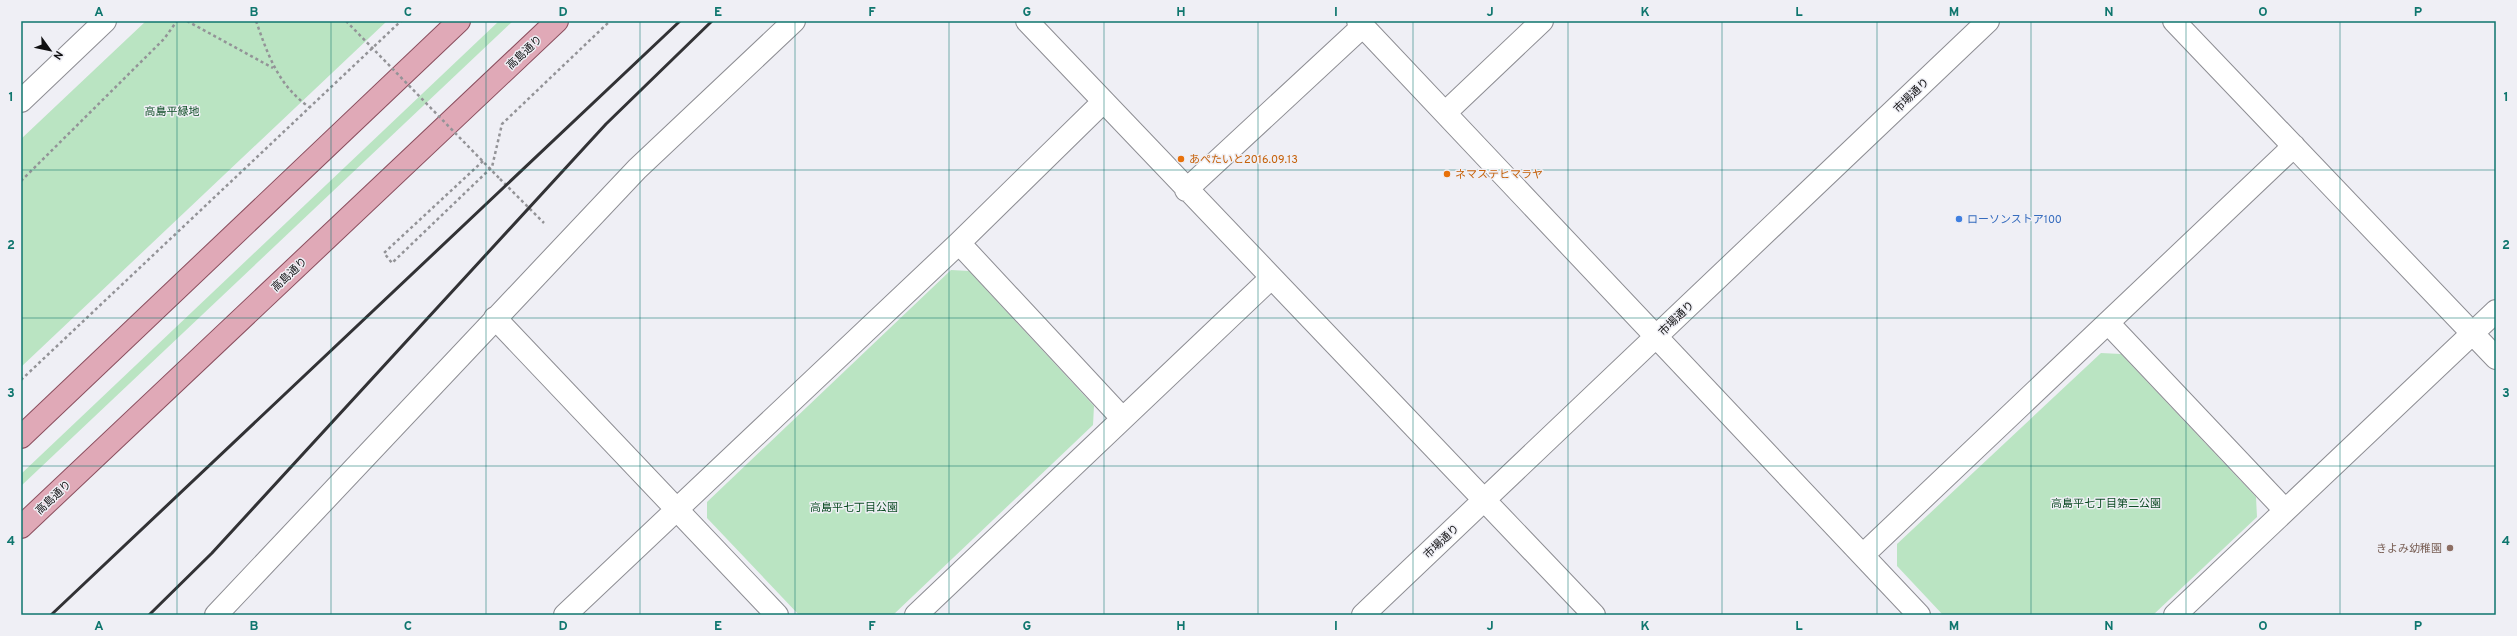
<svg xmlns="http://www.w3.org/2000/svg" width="2517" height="636" viewBox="0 0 2517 636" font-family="Overpass,'Noto Sans JP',sans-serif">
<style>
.green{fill:#bae4c2}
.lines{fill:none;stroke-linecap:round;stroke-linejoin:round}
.minor-casing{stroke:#8d8d93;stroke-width:24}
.major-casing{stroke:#8a4e5e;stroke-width:24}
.path{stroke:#939397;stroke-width:2.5;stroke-dasharray:3 3;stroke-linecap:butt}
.minor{stroke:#fff;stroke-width:22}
.major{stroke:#e0a9b7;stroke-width:22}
.rail{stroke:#323235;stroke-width:3}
.path-bridge{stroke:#939397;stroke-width:2.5;stroke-dasharray:3 3;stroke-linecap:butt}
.grid{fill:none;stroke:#0f766e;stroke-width:1;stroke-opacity:0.55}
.food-dot{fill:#e8710a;stroke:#efeff5;stroke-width:1.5}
.shop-dot{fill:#3f7fe0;stroke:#efeff5;stroke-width:1.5}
.education-dot{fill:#8d6e63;stroke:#efeff5;stroke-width:1.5}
.labels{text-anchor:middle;stroke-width:3;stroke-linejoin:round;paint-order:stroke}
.street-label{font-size:11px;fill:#101012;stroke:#efeff5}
.park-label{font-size:11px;fill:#0d4c24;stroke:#efeff5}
.food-label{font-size:11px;fill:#c56008;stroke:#efeff5;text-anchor:start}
.shop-label{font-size:11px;fill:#366cbe;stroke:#efeff5;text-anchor:start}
.education-label{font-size:11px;fill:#785e54;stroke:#efeff5;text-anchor:end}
.neatline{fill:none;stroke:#0f766e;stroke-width:1.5}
.grid-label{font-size:13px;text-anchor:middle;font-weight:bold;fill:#0f766e}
</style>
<rect width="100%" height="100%" fill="#efeff5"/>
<path class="green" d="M146,21H387L21,367V139Z
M499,21H513L21,486V474Z
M951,270L969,271L1094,406L1093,425L893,615H799L707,518V502Z
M2101,353L2121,354L2256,497L2257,517L2153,615H1943L1897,566V544Z"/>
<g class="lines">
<g class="minor-casing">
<path id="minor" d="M1027,21L1594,615
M1358,21L1919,615
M2174,21L2496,358
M21,101L105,21
M1445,113L1542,21
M1186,190L1363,26
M959,243L1122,418
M495,318L777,615
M2109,324L2285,510
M1863,555L2294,146
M216,615L637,169L794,21
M565,615L959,243L1103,102
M916,615L1271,278
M1363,615L1988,21
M2175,615L2496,311"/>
</g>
<g class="major-casing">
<path id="major" d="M21,437L459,21
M21,527L557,21"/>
</g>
<path class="path" d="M187,21L273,68
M256,21C268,55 278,85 309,107
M483,161L384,253L392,263L492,167L502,124L610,21
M500,179L544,223
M21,181L164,39L177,21
M21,380L401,21"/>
<use href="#minor" class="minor"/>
<use href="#major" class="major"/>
<path class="rail" d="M51,615L680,21
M149,615L212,553L606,124L712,21"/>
<path class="path-bridge" d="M346,21L500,179"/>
</g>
<path class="grid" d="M177,21V615M331,21V615M486,21V615M640,21V615M795,21V615M949,21V615M1104,21V615M1258,21V615M1413,21V615M1568,21V615M1722,21V615M1877,21V615M2031,21V615M2186,21V615M2340,21V615M21,170H2496M21,318H2496M21,466H2496"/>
<g class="food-dot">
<circle cx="1181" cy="159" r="4"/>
<circle cx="1447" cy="174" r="4"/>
</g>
<circle class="shop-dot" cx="1959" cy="219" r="4"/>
<circle class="education-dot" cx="2450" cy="548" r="4"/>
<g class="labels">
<g class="street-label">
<text transform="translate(524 52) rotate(-43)" y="4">高島通り</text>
<text transform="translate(1911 95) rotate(-44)" y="4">市場通り</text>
<text transform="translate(289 274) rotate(-43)" y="4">高島通り</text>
<text transform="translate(1676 318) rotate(-44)" y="4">市場通り</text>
<text transform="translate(53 497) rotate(-43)" y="4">高島通り</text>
<text transform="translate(1441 541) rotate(-43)" y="4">市場通り</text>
</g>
<g class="park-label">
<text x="172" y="115">高島平緑地</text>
<text x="2106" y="507">高島平七丁目第二公園</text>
<text x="854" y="511">高島平七丁目公園</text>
</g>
<g class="food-label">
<text x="1189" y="163">あぺたいと2016.09.13</text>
<text x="1455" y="178">ネマステヒマラヤ</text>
</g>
<g class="shop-label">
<text x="1967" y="223">ローソンストア100</text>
</g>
<g class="education-label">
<text x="2442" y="552">きよみ幼稚園</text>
</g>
</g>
<rect width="2517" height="636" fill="none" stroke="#efeff5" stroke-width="44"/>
<g transform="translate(50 50) rotate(123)" stroke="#efeff5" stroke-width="3" paint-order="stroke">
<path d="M0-3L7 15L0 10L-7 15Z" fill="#101012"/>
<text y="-6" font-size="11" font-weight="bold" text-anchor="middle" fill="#101012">N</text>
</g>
<rect x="22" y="22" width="2473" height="592" class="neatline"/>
<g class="grid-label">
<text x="99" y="16">A</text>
<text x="254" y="16">B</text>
<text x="408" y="16">C</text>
<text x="563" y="16">D</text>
<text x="718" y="16">E</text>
<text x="872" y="16">F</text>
<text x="1027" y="16">G</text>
<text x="1181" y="16">H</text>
<text x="1336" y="16">I</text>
<text x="1490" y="16">J</text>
<text x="1645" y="16">K</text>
<text x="1799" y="16">L</text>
<text x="1954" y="16">M</text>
<text x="2109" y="16">N</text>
<text x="2263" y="16">O</text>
<text x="2418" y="16">P</text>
<text x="11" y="101">1</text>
<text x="2506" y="101">1</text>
<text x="11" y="249">2</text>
<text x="2506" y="249">2</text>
<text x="11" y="397">3</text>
<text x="2506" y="397">3</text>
<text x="11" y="545">4</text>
<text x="2506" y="545">4</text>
<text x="99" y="630">A</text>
<text x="254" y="630">B</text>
<text x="408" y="630">C</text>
<text x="563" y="630">D</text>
<text x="718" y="630">E</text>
<text x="872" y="630">F</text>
<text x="1027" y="630">G</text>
<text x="1181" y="630">H</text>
<text x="1336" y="630">I</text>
<text x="1490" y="630">J</text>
<text x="1645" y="630">K</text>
<text x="1799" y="630">L</text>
<text x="1954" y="630">M</text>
<text x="2109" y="630">N</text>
<text x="2263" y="630">O</text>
<text x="2418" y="630">P</text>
</g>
</svg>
